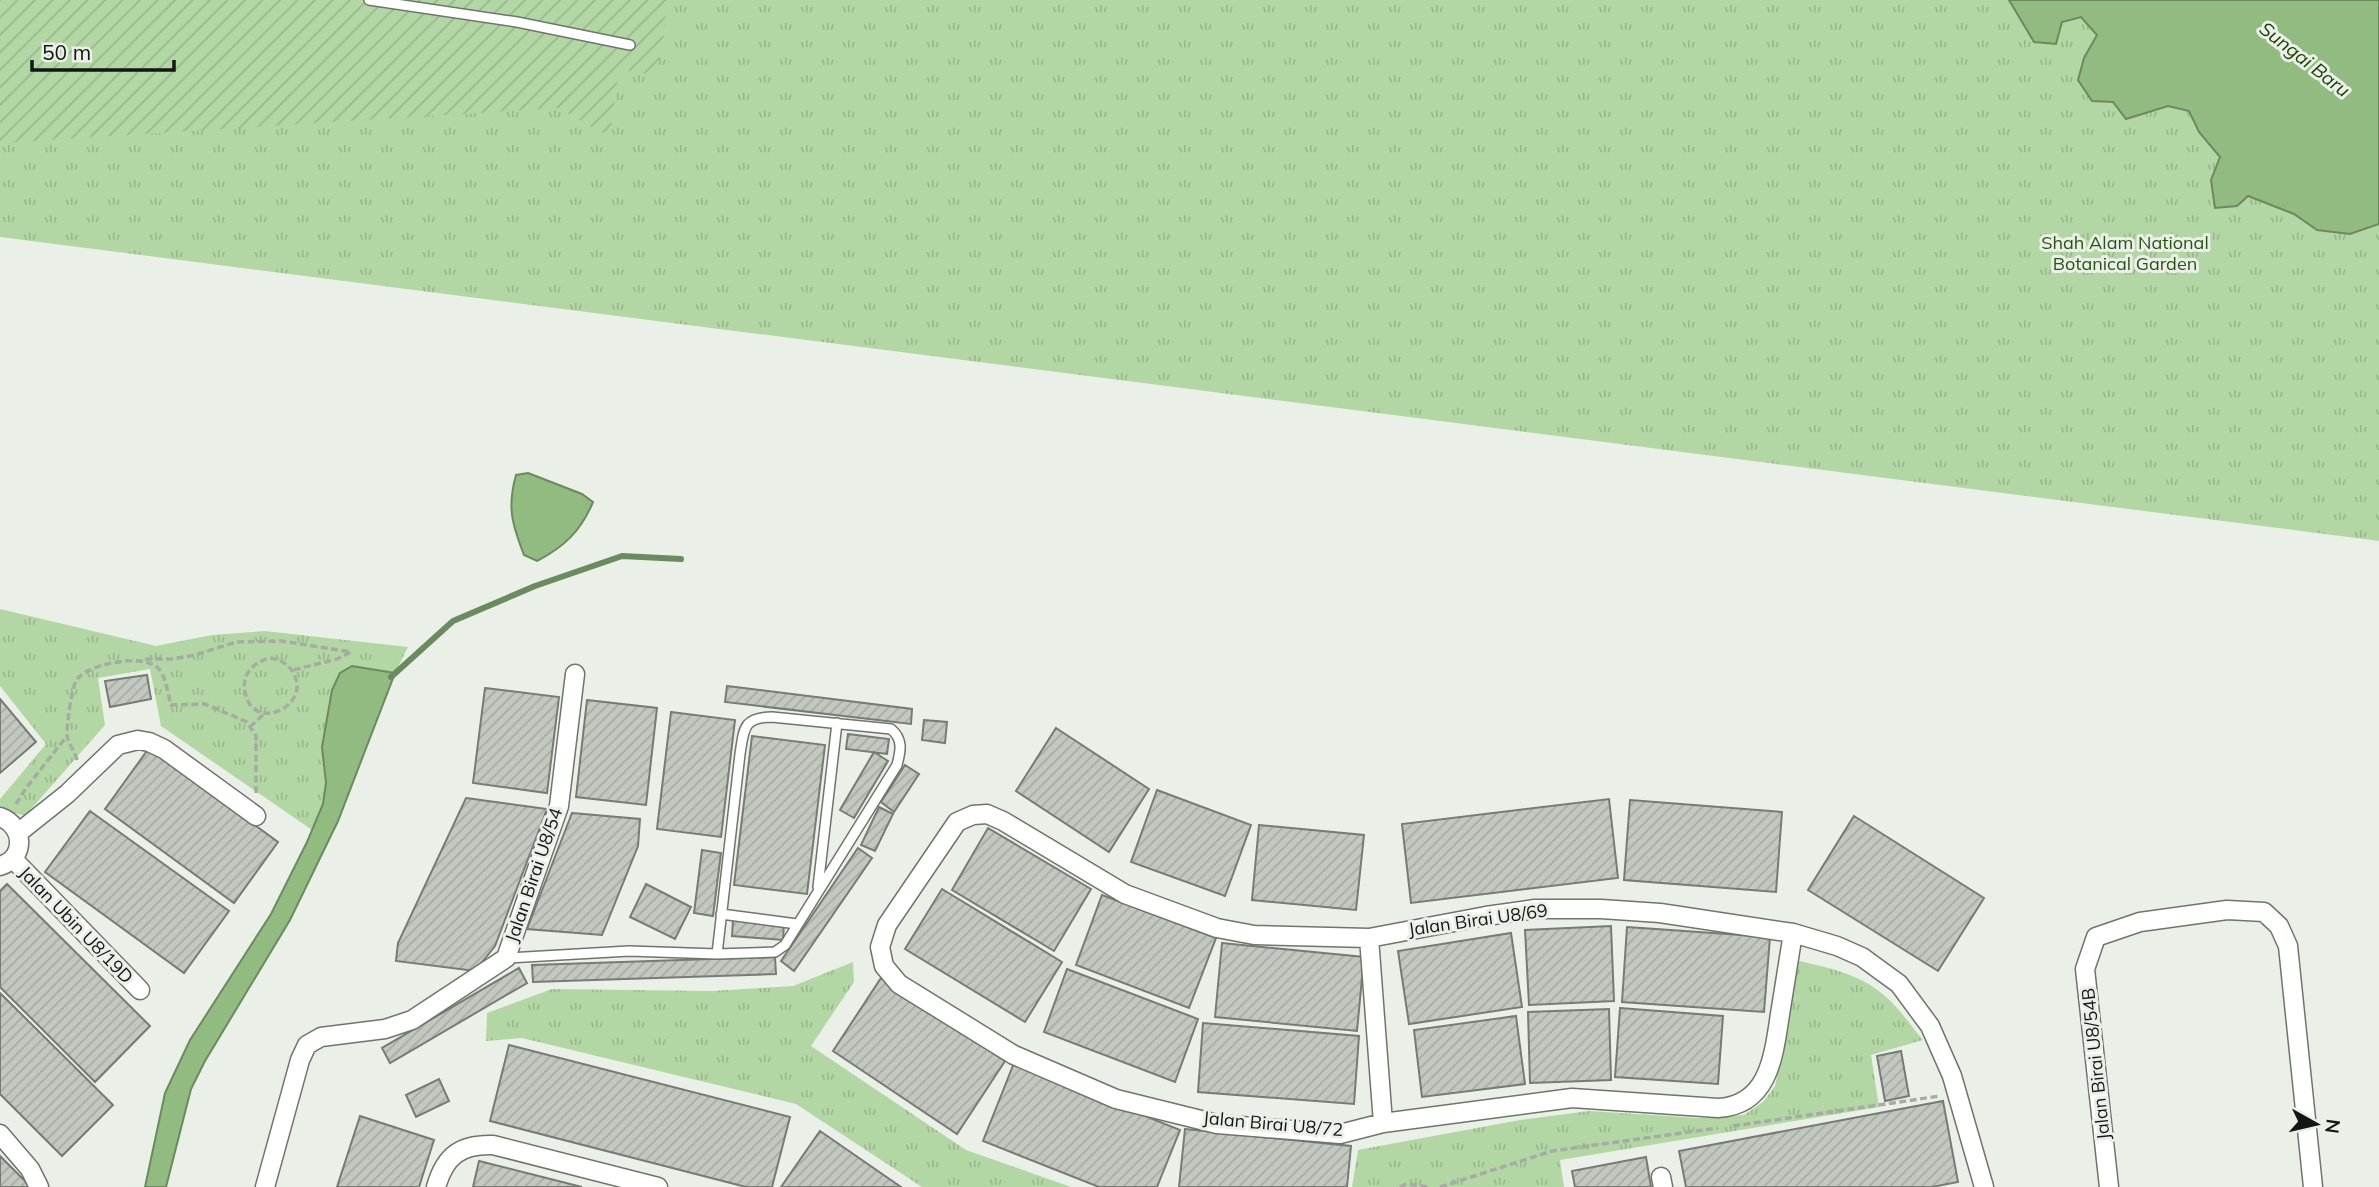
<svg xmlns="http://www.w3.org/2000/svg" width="2379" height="1187" viewBox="0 0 2379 1187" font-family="Mulish,sans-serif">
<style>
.park{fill:url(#park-tufts)}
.garden{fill:url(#garden-furrows)}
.water{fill:#91bb80;stroke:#6c8a5f;stroke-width:2}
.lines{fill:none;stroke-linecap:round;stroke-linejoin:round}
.stream{stroke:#6c8a5f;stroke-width:6}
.building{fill:url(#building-hatch);stroke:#767b74;stroke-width:2}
.service-casing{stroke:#6f746d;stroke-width:12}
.minor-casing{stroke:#6f746d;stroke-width:21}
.path{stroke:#a6aba3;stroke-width:3.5;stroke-dasharray:7 3.5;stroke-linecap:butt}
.service{stroke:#fff;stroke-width:9}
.minor{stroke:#fff;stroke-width:18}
.labels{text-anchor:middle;stroke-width:6;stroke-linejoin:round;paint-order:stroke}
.park-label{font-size:18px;fill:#2a5216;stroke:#eaf0e7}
.street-label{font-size:18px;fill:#141613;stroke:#eaf0e7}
.water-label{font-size:19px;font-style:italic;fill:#173e00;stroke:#eaf0e7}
</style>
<defs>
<pattern id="park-tufts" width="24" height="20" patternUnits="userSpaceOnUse" patternTransform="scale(1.75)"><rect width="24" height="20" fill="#b3d7a4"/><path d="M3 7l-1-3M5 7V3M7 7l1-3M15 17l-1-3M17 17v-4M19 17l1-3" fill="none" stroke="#99b88c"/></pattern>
<pattern id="garden-furrows" width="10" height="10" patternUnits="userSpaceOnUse" patternTransform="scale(1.75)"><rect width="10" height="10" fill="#b3d7a4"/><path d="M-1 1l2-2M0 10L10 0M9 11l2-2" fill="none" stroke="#99b88c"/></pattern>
<pattern id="building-hatch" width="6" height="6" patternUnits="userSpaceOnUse" patternTransform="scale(1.75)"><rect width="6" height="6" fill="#c2c8c0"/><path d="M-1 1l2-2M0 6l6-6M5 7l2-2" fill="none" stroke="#a6aba4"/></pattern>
</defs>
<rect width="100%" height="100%" fill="#eaf0e7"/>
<path class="park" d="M0,0H2379V541L0,237Z
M0,609L156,646L212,635L265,631L408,647L395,673L352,666L340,673L332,690L322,747L326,783L323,804L312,830L161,726L150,669L98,678L105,725L25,816L0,809V799L46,744L0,686Z
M1799,961C1831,968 1862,975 1886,997C1900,1009 1911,1026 1923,1040L1871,1055L1879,1107L1560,1160L1564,1187H1352L1358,1150L1520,1120L1589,1111L1699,1118L1744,1115L1763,1102L1775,1086Z
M853,962L854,982L811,1046L966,1150L1071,1187H922L796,1104L522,1038L486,1041L487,1013L552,989L712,991L793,986Z"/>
<path class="garden" d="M0,0H666L665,29L656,75L619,69L610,137L558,108L0,143Z"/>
<path class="water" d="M2009,0H2379V224L2350,234L2317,230L2294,214L2248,196L2237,206L2215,208L2211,180L2220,157L2199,132L2189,111L2168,106L2126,119L2113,102L2092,101L2078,80L2084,58L2097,35L2081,17L2062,22L2056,44L2034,42Z
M528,473L582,494L593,502C581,531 564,547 537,561L524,555C512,524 507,507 516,475Z
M352,666L395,673L338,821L290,920L205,1061L191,1089L166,1187H145L165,1093L190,1040L271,914L307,842L323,804L326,783L322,747L332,690L340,673Z"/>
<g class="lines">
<path class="stream" d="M391,677L453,621L535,586L622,556L681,559"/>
</g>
<path class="building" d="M147,675L151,699L110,707L105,681Z
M727,686L912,709L911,724L725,702Z
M485,688L559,697L547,793L473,783Z
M0,699L36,742L0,773Z
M587,700L657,708L646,805L576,797Z
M671,712L735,720L721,837L657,829Z
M924,720L947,722L945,743L922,740Z
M1056,728L1149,789L1109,852L1016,791Z
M848,734L889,739L887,754L846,749Z
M752,736L825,745L807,894L734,885Z
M149,748L278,842L234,903L105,809Z
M874,752L888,761L854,818L840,810Z
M905,765L919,774L894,812L881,802Z
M1157,790L1251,825L1225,896L1131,862Z
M466,798L547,809L495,946L475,971L396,961L398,943Z
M1609,799L1618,878L1411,903L1402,824Z
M1630,800L1782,812L1776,892L1624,880Z
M879,807L893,814L875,851L861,845Z
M90,811L229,911L184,973L45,872Z
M572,813L640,819L638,846L602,935L527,929Z
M1854,816L1984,898L1938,971L1808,890Z
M1259,825L1364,835L1356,910L1252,900Z
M988,828L1091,889L1054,951L952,890Z
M858,848L872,858L794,971L781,961Z
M702,850L721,853L713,916L694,913Z
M7,884L150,1026L95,1082L0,987V891Z
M646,884L691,907L675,939L630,917Z
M942,889L1062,962L1025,1022L905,949Z
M1102,895L1216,938L1189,1008L1076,965Z
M733,920L784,924L783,940L732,936Z
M1611,926L1614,1001L1529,1005L1525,930Z
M1627,927L1770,937L1764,1012L1622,1002Z
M1511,933L1522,1007L1409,1024L1398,951Z
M1222,943L1364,957L1357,1031L1215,1017Z
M775,957L776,974L533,982L532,965Z
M519,968L527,983L390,1063L382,1048Z
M1067,969L1198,1019L1175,1082L1044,1032Z
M881,978L1005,1061L957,1134L833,1051Z
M0,993L113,1105L62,1156L0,1094Z
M1620,1008L1723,1016L1718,1084L1615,1077Z
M1609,1009L1611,1080L1530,1083L1528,1012Z
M1516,1016L1525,1084L1422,1097L1414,1030Z
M1203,1023L1359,1036L1354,1104L1198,1092Z
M509,1045L790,1117L772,1187H746L490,1121Z
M1901,1051L1909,1096L1885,1101L1877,1056Z
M1014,1063L1180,1130L1157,1187H1099L983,1141Z
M439,1079L449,1101L416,1117L406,1095Z
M1943,1101L1958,1182L1932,1187H1686L1679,1151Z
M360,1116L434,1140L419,1187H337Z
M1185,1129L1351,1146L1347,1187H1179Z
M820,1131L901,1187H781Z
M0,1156L31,1187H0Z
M1646,1157L1651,1187H1575L1572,1171Z
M479,1161L582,1187H473Z"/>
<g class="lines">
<g class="service-casing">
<path id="service" d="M369,0L517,22L630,45
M818,887L837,723
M721,914L797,924
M506,958L629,951L717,954L775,952L785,945L897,765C901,750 903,739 891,729L772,717C743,717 744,729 740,754L717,954"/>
</g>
<g class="minor-casing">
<path id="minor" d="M0,817C25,826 26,858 0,866
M18,833L67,794L118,745L138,740L149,742L164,749L256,816
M13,859L140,990
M1793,933C1789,958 1785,983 1781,1008C1774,1050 1772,1105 1718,1108L1572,1098L1383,1123L1340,1134L1217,1124L1116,1099L1014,1055L899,984L884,966L880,947L887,925L957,822L973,815L987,814L1003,821L1125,894L1217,928L1254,935L1369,938L1486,916L1535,909H1601L1660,913L1793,933L1837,946L1862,957L1899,984L1930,1026L1952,1076L1984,1187
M1369,938L1383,1123
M0,1134L30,1169L39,1187
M1661,1177L1663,1187
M265,1187L300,1060L307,1045L321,1037L385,1029L412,1020L506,958L559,806L575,674
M436,1187C445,1156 460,1144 493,1145L658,1187
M2109,1187L2085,969L2096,937L2140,922L2227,910L2264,912L2279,926L2288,946L2313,1187"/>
</g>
<path class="path" d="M270,658C281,659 290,665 295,676C307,705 263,727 249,703C238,682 247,664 270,658Z
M145,659H172L195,655L236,642L282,641L351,652L337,659L293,670
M250,727L265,713
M77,760C75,752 68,743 67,735C67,724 71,691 76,681C85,664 145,652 159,669C166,677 168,695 171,705L205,704L247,722L256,736V796
M16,804L26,788L67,736
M1733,1126L1940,1096
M1400,1187L1406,1184L1430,1187
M1440,1187L1552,1151L1718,1128"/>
<use href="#service" class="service"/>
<use href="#minor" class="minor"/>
</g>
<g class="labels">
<g class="park-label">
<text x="2125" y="249">Shah Alam National<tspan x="2125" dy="21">Botanical Garden</tspan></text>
</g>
<g class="street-label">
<text transform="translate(534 875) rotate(-71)" y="6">Jalan Birai U8/54</text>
<text transform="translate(1478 920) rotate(-8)" y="6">Jalan Birai U8/69</text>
<text transform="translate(76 925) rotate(46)" y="6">Jalan Ubin U8/19D</text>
<text transform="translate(2096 1064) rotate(-96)" y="6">Jalan Birai U8/54B</text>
<text transform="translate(1273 1124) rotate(5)" y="6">Jalan Birai U8/72</text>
</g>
<g class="water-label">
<text transform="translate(2305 59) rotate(38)" y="7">Sungai Baru</text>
</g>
</g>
<g transform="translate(2316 1124) rotate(98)" stroke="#eaf0e7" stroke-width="5" paint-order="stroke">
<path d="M0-5L12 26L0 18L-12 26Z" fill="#141613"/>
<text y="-10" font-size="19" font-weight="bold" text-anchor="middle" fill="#141613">N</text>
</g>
<path d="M32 60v10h142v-10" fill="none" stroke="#141613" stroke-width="3.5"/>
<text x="42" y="60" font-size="21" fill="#141613" stroke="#eaf0e7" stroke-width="5" paint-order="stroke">50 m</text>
</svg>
